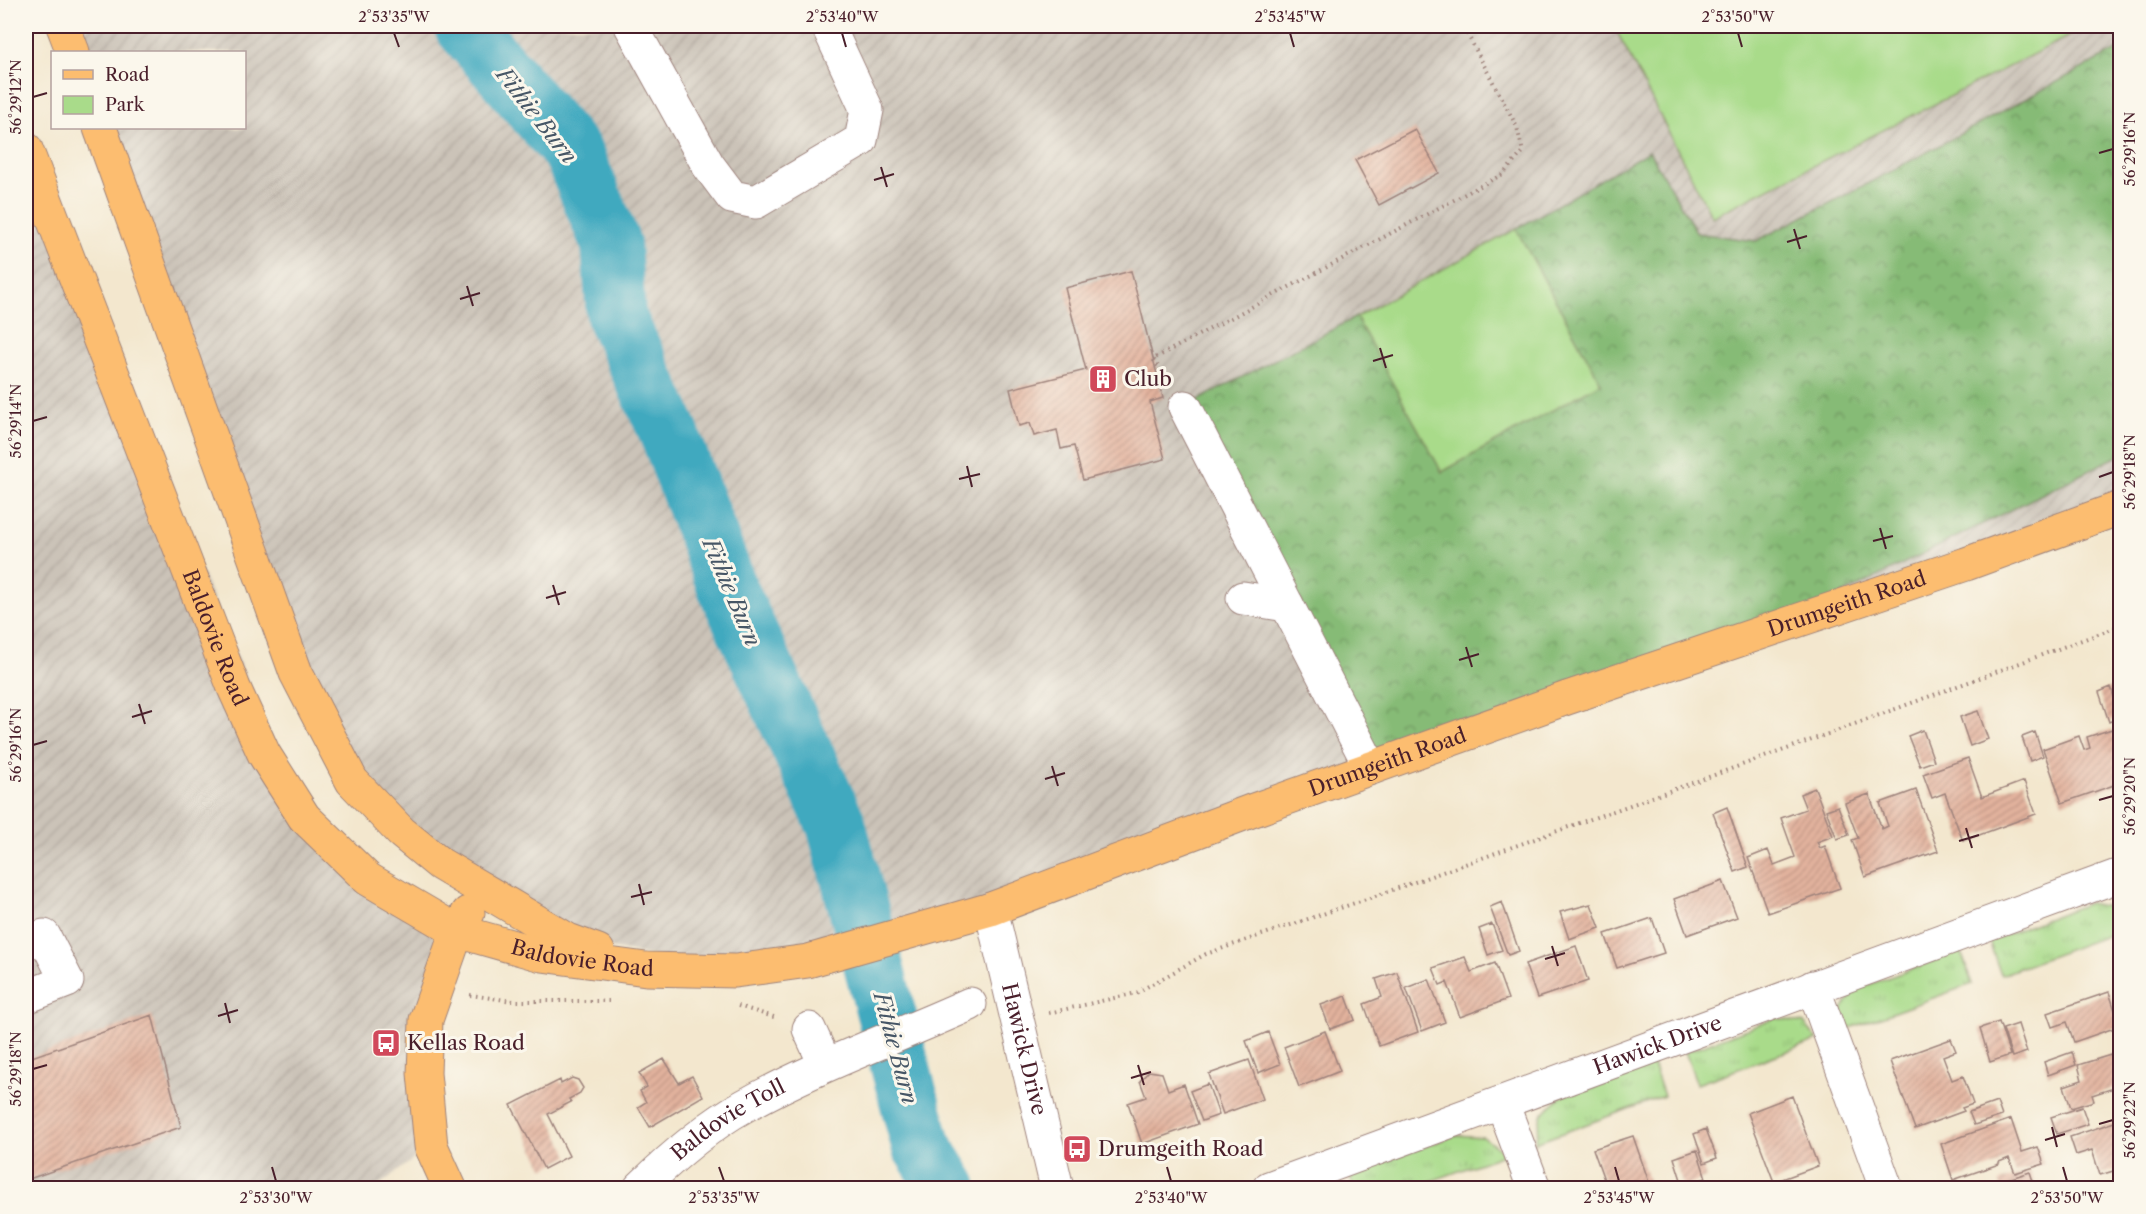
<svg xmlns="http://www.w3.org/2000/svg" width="2146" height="1214" viewBox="0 0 2146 1214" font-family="'Libre Caslon Text',serif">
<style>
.industrial{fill:url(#industrial-furrows)}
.grass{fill:url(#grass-tufts);stroke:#7a7d5a;stroke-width:1.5}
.forest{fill:url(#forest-crowns);stroke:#686d50;stroke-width:1.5}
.park{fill:#a9db8a;stroke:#7a7d5a;stroke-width:1.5}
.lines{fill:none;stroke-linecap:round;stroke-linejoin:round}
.river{stroke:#3fa9bf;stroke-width:60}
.building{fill:url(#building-hatch)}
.minor-casing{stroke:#9e837c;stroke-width:35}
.major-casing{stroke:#9e837c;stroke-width:35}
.path{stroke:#9e837c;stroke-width:4;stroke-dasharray:1.5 4.5;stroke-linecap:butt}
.minor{stroke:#fff;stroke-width:33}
.major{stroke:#fcbd6f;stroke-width:33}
.ticks{fill:none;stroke:#4a1f2b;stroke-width:2}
.labels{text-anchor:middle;stroke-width:6;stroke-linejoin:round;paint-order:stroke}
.poi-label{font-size:21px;fill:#4a1f2b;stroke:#fbf7ec;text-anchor:start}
.street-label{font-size:21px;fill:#4a1f2b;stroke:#fbf7ec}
.water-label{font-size:22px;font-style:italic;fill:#465666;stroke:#fbf7ec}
.neatline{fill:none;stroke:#4a1f2b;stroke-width:2}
.ticks-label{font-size:15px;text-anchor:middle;fill:#4a1f2b}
</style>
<defs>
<pattern id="industrial-furrows" width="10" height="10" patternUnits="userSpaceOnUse" patternTransform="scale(1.5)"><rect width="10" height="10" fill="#cbc3b8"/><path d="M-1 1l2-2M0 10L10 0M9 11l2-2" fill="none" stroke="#b0a79e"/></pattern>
<pattern id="grass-tufts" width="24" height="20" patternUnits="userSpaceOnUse" patternTransform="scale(1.5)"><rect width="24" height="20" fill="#a9db8a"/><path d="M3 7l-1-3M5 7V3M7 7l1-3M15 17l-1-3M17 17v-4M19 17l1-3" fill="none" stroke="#93bc77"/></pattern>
<pattern id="forest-crowns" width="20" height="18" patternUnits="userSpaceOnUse" patternTransform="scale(1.5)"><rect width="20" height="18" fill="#86bb76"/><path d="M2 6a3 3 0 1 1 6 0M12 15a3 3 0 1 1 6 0" fill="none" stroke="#709761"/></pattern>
<pattern id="building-hatch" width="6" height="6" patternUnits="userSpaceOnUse" patternTransform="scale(1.5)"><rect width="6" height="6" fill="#e3b39e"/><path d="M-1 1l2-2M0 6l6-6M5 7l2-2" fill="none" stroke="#ba9181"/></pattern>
</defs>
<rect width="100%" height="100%" fill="#fbf7ec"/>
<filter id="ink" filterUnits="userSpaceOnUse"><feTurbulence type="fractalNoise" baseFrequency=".0167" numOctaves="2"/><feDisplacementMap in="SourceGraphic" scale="12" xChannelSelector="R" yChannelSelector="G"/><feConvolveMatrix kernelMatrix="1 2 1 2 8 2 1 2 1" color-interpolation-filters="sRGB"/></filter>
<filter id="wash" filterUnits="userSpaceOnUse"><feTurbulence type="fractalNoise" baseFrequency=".008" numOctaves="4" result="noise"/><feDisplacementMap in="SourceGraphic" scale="24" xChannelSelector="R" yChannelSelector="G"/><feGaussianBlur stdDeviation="1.35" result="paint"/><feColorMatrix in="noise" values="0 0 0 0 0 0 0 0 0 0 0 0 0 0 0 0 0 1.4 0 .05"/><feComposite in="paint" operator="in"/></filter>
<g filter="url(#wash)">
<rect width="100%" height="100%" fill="#f3e7ce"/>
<path class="industrial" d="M63,26H2120V508L991,909L735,971L568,940L352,781L100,128H244V52H73Z
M26,149L304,817L457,931L426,1020L431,1146L375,1188H26Z"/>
<path class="grass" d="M2089,903L2112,908L2120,917V931L2001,975L1989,941Z
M1961,951L1972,984L1842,1031V1009L1857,989Z
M1776,1018L1804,1023L1818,1040L1697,1084L1685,1052Z
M1653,1064L1664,1096L1535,1143L1541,1115L1560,1097Z
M1456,1135L1483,1137L1506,1154L1412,1188H1354L1349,1175Z"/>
<path class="forest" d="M2120,48V455L1777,627L1371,768L1185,407L1356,317L1442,472L1601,383L1516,229L1649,151L1697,233L1756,241L1888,173Z"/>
<path class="park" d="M1614,26H2089L1712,217Z
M1516,229L1601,383L1442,472L1356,317Z"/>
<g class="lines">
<path class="river" d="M464,26L573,153L611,244L616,316L668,430L728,589L836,824L921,1145L948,1188"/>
</g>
<g id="blocks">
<path class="building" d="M1415,129L1439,173L1379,205L1355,160Z
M1131,271L1163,398L1150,402L1165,459L1083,480L1074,446L1061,449L1057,430L1034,436L1030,423L1019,426L1010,389L1086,370L1065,288Z
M2111,687L2120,717L2109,722L2099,692Z
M1978,711L1988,739L1970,746L1960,717Z
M2112,729L2115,739H2120V783L2062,803L2043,749L2079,736L2084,750L2090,748L2087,737Z
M1923,730L1934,761L1920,766L1908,736Z
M2035,732L2043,756L2030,761L2022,737Z
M1968,758L1982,797L2024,781L2036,814L1963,841L1945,793L1932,798L1923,774Z
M1815,788L1833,836L1817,842L1820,848L1825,846L1840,888L1768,913L1748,858L1768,850L1774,865L1795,857L1781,818L1806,809L1800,794Z
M1916,790L1938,851L1865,877L1852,840L1858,838L1845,803L1869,794L1882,829L1888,826L1880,803Z
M1838,806L1849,835L1837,839L1826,810Z
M1727,807L1748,867L1735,872L1713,813Z
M1723,881L1737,917L1687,935L1674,899Z
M1502,902L1519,951L1508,955L1490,907Z
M1591,904L1600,928L1569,939L1560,912Z
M1652,918L1664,953L1617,968L1605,934Z
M1492,924L1502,950L1488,955L1479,929Z
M1576,946L1588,981L1537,998L1525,964Z
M1465,957L1471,972L1495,963L1508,999L1460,1017L1447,982L1440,985L1433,968Z
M1397,972L1418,1032L1379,1046L1364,1004L1382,997L1376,979Z
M1429,979L1445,1022L1422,1031L1406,988Z
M2109,992L2120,1026L2074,1042L2067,1022L2052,1027L2047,1013Z
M1346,996L1355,1020L1330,1029L1321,1005Z
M152,1015L181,1127L26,1180V1059Z
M1999,1022L2010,1055L1990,1062L1980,1028Z
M2018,1024L2027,1052L2012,1057L2003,1029Z
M1325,1031L1340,1071L1299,1087L1284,1047Z
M1268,1032L1280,1064L1258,1073L1246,1041Z
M1951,1039L1956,1051L1943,1056L1952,1080L1963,1076L1973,1104L1962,1108L1964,1111L1915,1129L1890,1061Z
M2072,1052L2076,1065L2048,1075L2044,1062Z
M2114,1054L2120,1072V1086L2092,1095L2094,1101L2071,1108L2064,1086L2082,1080L2078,1065Z
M664,1059L679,1083L692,1076L703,1096L650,1127L638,1107L646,1102L640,1091L647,1087L639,1073Z
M1249,1060L1263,1099L1223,1114L1209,1074Z
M1149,1071L1162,1073L1168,1090L1184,1084L1198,1124L1142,1144L1128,1103L1146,1097L1140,1081Z
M572,1078L578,1080L583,1088L580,1093L569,1099L571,1102L548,1114L569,1156L544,1169L511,1105L560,1080L561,1084Z
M1208,1084L1219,1115L1202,1121L1190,1091Z
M1792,1096L1818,1166L1774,1182L1748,1113Z
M1997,1102L2002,1116L1974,1125L1969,1112Z
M2082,1107L2088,1124L2057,1134L2051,1117Z
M2011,1119L2022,1152L2038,1147L2044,1164L2015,1173L2009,1158L1999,1162V1164L1953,1180L1941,1144Z
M2120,1120V1169L2100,1175L2092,1150L2076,1155L2070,1137Z
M1706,1129L1717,1158L1704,1163L1694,1134Z
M1633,1136L1651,1188H1607L1593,1149Z
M1697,1150L1706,1178L1683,1186L1674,1158Z
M2030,1172L2035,1187L2002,1188L1999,1182Z"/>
</g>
</g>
<g filter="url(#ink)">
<use href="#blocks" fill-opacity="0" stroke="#9e837c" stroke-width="1.5"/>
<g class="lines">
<g class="minor-casing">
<g id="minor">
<path d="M631,26L708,165L732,197L756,202L861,140L867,110L828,26"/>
<path d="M1185,407L1371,768"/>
<path d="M1243,598L1287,605"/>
<path id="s1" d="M991,909L1057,1188"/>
<path d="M26,943L44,936L67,981L26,997"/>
<path d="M1813,987L1886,1188"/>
<path d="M809,1029L825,1064"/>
<path d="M1502,1103L1534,1188"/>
<path id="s2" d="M640,1188C671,1158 706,1127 744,1106C817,1065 895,1038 970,1004"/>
<path id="s3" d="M1269,1188L2120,875"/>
</g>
</g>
<g class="major-casing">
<g id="major">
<path d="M63,26L73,52"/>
<path d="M100,128L296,673L352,781L401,832L440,864L568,940L598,951"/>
<path id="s4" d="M26,149L234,688L264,754L304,817L368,879L457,931L542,955L646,969L735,971L808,961L991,909L1251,811L1567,698L1966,564L2120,508"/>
<path d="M450,1188L431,1146L424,1073L426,1020L457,931L468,913"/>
</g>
</g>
<path class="path" d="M1168,381L1153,359L1503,174L1523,152L1517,127L1463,26
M470,995L513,1001H609
M738,1006L777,1018
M1049,1013L1136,993L1206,954L1381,894L1798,745L2120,626"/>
<use href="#minor" class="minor"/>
<use href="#major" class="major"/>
</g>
</g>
<path class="ticks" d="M394,33L399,47M842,33L846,47M1290,33L1294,47M1738,33L1742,47M33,97L47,93M2099,153L2113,149M881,167L887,187M874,180L894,174M1794,229L1800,249M1787,242L1807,236M467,286L473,306M460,299L480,293M1380,348L1386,368M1373,361L1393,355M33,421L47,417M967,466L972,487M2099,477L2113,472M959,479L980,474M1880,528L1886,549M1873,541L1893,536M553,585L559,605M546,598L566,592M1466,647L1472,667M1459,660L1479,654M139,704L145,724M132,717L152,711M33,745L47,741M1052,766L1058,786M1045,779L1065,773M2099,800L2113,796M1966,828L1972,848M1959,841L1979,835M639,884L644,905M631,897L652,892M1552,946L1558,966M1545,959L1565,953M225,1003L230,1023M218,1016L238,1010M1138,1065L1144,1085M33,1069L47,1065M1131,1078L1151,1072M2099,1124L2113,1120M2052,1127L2057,1147M2045,1140L2065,1134M272,1167L276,1181M719,1167L724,1181M1167,1167L1171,1181M1615,1167L1619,1181M2063,1167L2067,1181"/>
<defs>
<g id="building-square" transform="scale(1.5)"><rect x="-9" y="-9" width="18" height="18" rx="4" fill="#d1495b" stroke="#fbf7ec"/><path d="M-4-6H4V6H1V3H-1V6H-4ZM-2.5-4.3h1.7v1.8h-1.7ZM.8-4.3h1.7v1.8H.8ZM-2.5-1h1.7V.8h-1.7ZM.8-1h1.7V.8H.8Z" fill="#fff"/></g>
<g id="bus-square" transform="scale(1.5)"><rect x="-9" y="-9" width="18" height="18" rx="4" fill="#d1495b" stroke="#fbf7ec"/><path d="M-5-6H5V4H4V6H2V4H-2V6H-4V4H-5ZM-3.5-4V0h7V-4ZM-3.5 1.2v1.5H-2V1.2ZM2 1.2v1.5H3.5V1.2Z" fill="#fff"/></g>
</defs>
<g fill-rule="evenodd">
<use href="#building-square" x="1103" y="379"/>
<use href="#bus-square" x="386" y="1043"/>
<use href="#bus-square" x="1077" y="1149"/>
</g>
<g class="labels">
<g class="poi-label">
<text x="1124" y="386">Club</text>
<text x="407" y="1050">Kellas Road</text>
<text x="1098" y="1156">Drumgeith Road</text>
</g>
<g class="street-label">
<text dy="7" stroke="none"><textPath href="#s4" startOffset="2372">Drumgeith Road</textPath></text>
<text dy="7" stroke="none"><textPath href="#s4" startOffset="524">Baldovie Road</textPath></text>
<text dy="7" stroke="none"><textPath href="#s4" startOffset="1886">Drumgeith Road</textPath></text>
<text dy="7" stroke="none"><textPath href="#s4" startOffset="1046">Baldovie Road</textPath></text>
<text dy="7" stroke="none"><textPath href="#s3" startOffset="414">Hawick Drive</textPath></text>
<text dy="7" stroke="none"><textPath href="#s1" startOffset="144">Hawick Drive</textPath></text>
<text dy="7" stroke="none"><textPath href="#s2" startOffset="112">Baldovie Toll</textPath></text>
</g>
<g class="water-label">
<text transform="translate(537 115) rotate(52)" y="8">Fithie Burn</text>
<text transform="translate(732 592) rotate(67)" y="8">Fithie Burn</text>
<text transform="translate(896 1048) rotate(75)" y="8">Fithie Burn</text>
</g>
</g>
<rect width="2146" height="1214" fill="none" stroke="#fbf7ec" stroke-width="66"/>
<rect x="51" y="51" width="195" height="78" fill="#fbf7ec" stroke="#b4a19f" stroke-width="1.5"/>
<rect x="63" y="70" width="30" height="9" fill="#fcbd6f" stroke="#b4a19f" stroke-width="1.5"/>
<text x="105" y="81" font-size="18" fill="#4a1f2b">Road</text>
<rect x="63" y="96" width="30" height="18" fill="#a9db8a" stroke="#b4a19f" stroke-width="1.5"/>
<text x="105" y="111" font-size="18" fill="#4a1f2b">Park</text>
<rect x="33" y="33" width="2080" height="1148" class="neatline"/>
<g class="ticks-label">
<text x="394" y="22">2°53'35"W</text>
<text x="842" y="22">2°53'40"W</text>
<text x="1290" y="22">2°53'45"W</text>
<text x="1738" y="22">2°53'50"W</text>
<text transform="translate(16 97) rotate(-90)" y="5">56°29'12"N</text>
<text transform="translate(2130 149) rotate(-90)" y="5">56°29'16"N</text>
<text transform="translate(16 421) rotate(-90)" y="5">56°29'14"N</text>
<text transform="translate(2130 472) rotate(-90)" y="5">56°29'18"N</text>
<text transform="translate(16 745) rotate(-90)" y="5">56°29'16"N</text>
<text transform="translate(2130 796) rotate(-90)" y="5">56°29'20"N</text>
<text transform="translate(16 1069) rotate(-90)" y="5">56°29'18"N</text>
<text transform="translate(2130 1120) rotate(-90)" y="5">56°29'22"N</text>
<text x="276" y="1203">2°53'30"W</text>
<text x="724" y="1203">2°53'35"W</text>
<text x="1171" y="1203">2°53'40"W</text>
<text x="1619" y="1203">2°53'45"W</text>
<text x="2067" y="1203">2°53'50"W</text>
</g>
</svg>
